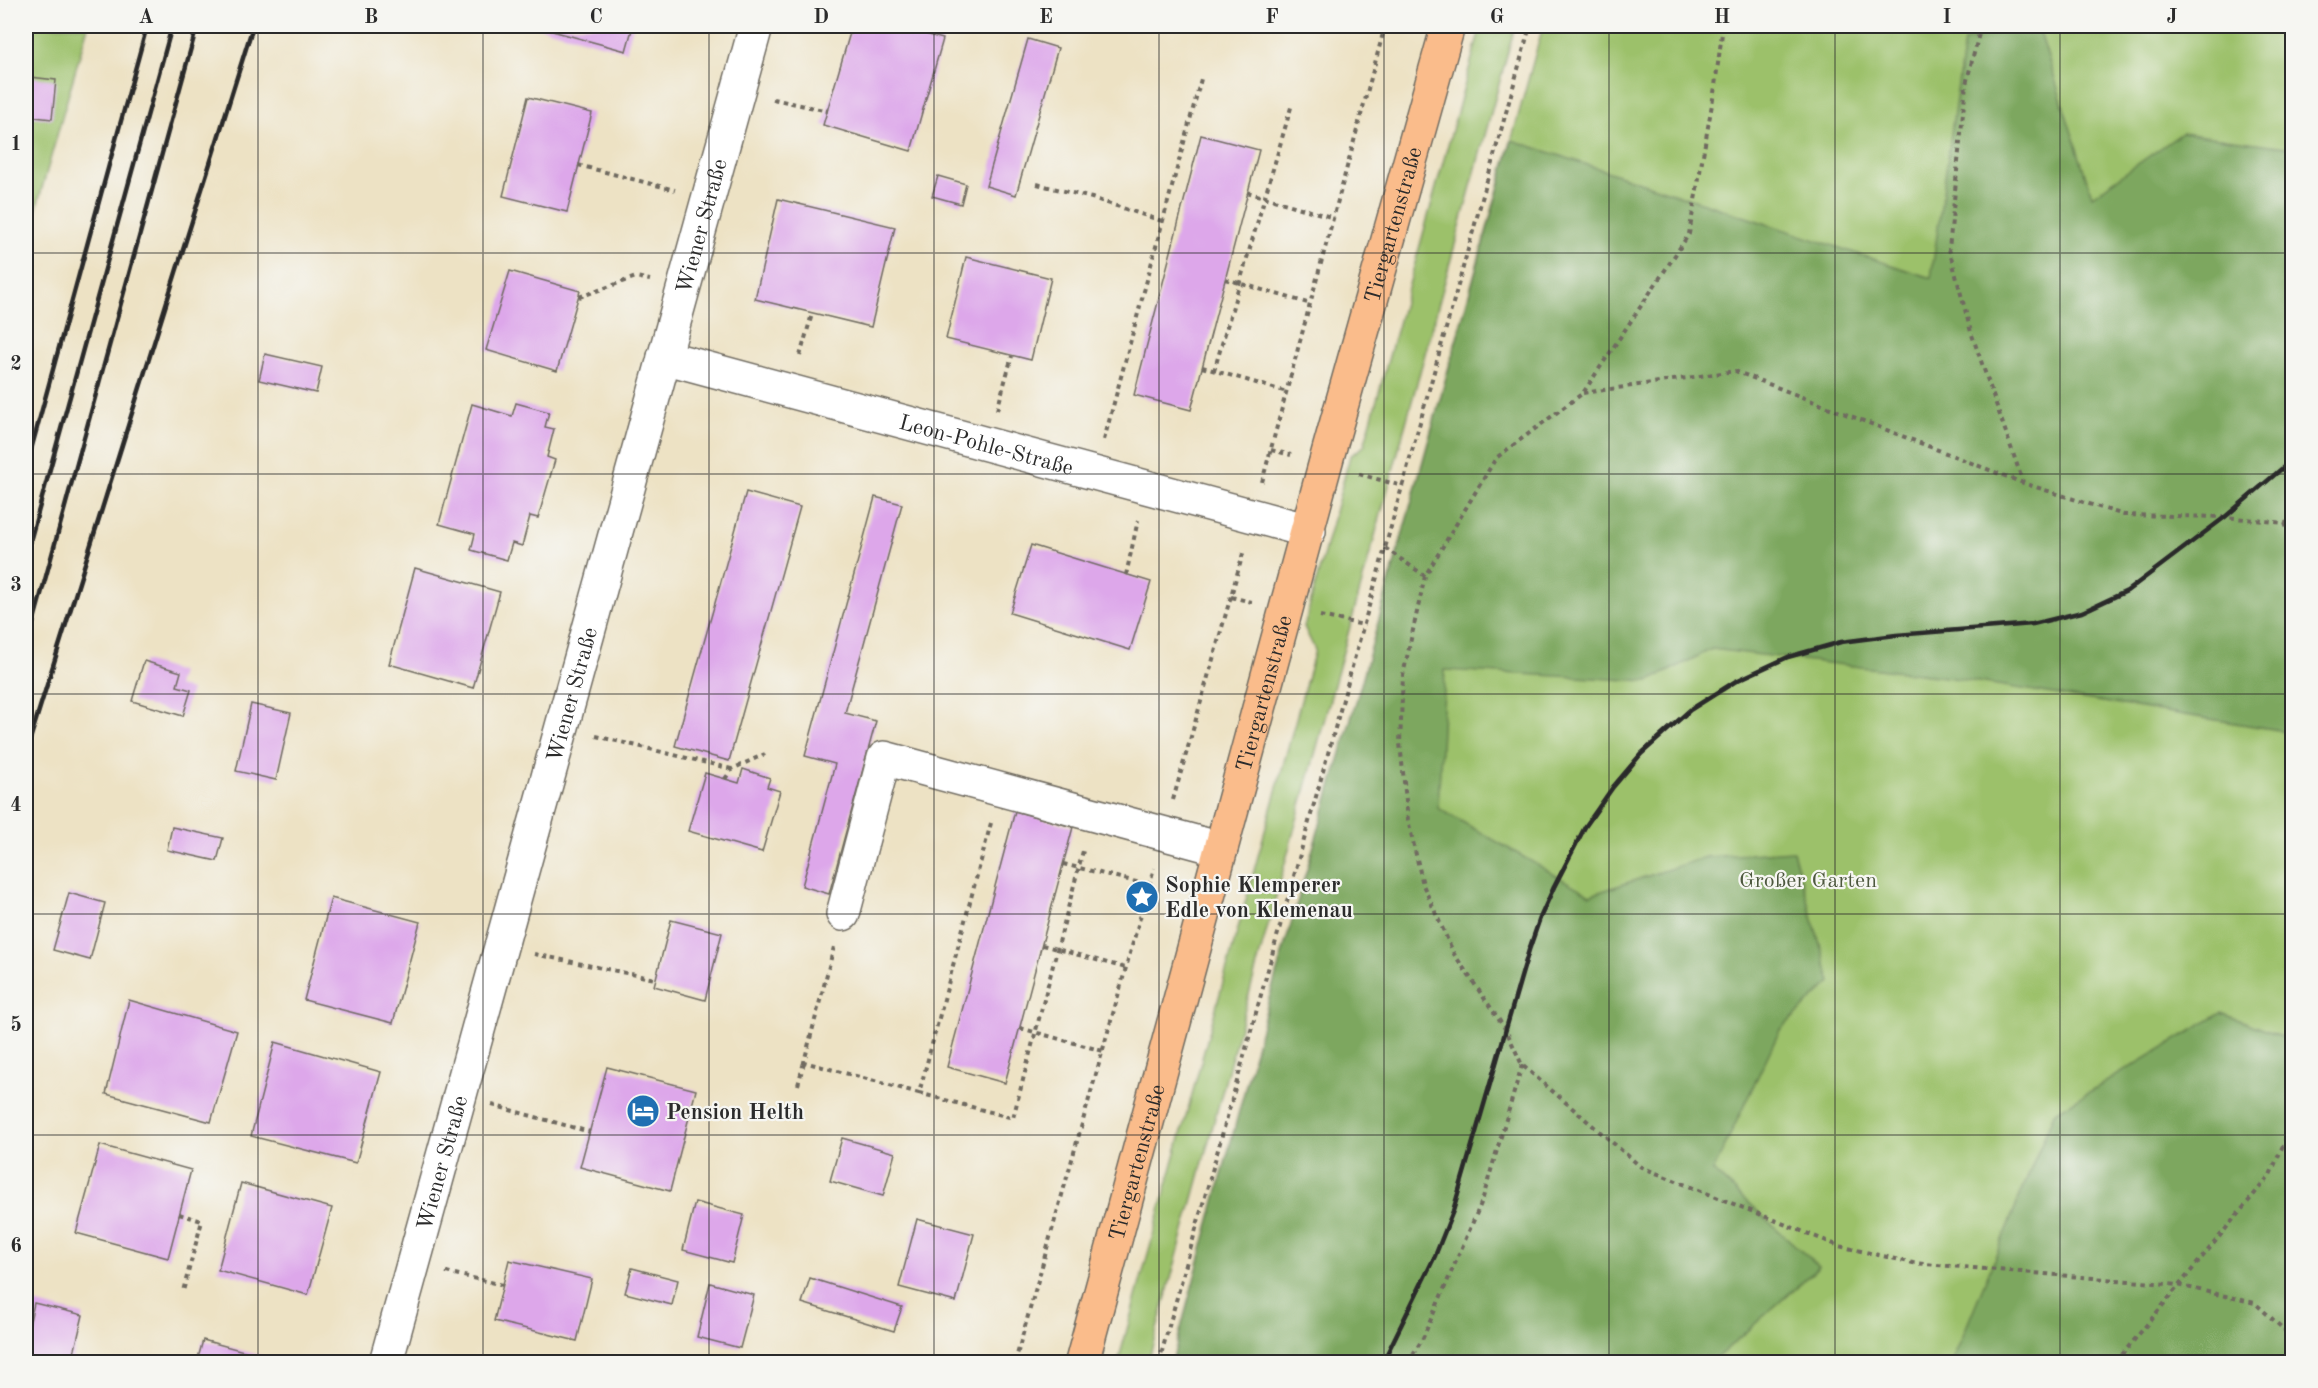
<svg xmlns="http://www.w3.org/2000/svg" width="2318" height="1388" viewBox="0 0 2318 1388" font-family="'Old Standard TT',serif">
<style>
.green{fill:#9cc16b;stroke:#64764b;stroke-width:1.5}
.forest{fill:#7da75f;stroke:#546945;stroke-width:1.5}
.building{fill:#dda7ea}
.lines{fill:none;stroke-linecap:round;stroke-linejoin:round}
.minor-casing{stroke:#6f6b61;stroke-width:36}
.major-casing{stroke:#6f6b61;stroke-width:36}
.path{stroke:#6f6b61;stroke-width:4;stroke-dasharray:4.5 4.5;stroke-linecap:butt}
.minor{stroke:#fff;stroke-width:33}
.major{stroke:#fabc8b;stroke-width:33}
.rail{stroke:#2b2b2b;stroke-width:4.5}
.grid{fill:none;stroke:#2b2b2b;stroke-width:1.5;stroke-opacity:0.55}
.labels{text-anchor:middle;stroke-width:4.5;stroke-linejoin:round;paint-order:stroke}
.street-label{font-size:22px;fill:#2b2b2b;stroke:#f6f6f2}
.park-label{font-size:22px;fill:#4d583e;stroke:#f6f6f2}
.poi-label{font-size:22px;font-weight:bold;fill:#2b2b2b;stroke:#f6f6f2;text-anchor:start}
.neatline{fill:none;stroke:#2b2b2b;stroke-width:2}
.grid-label{font-size:20px;text-anchor:middle;font-weight:bold;fill:#2b2b2b}
</style>
<rect width="100%" height="100%" fill="#f6f6f2"/>
<filter id="ink" filterUnits="userSpaceOnUse"><feTurbulence type="fractalNoise" baseFrequency=".0167" numOctaves="2"/><feDisplacementMap in="SourceGraphic" scale="12" xChannelSelector="R" yChannelSelector="G"/><feConvolveMatrix kernelMatrix="1 2 1 2 8 2 1 2 1" color-interpolation-filters="sRGB"/></filter>
<filter id="wash" filterUnits="userSpaceOnUse"><feTurbulence type="fractalNoise" baseFrequency=".008" numOctaves="4" result="noise"/><feDisplacementMap in="SourceGraphic" scale="24" xChannelSelector="R" yChannelSelector="G"/><feGaussianBlur stdDeviation="1.35" result="paint"/><feColorMatrix in="noise" values="0 0 0 0 0 0 0 0 0 0 0 0 0 0 0 0 0 1.4 0 .05"/><feComposite in="paint" operator="in"/></filter>
<g filter="url(#wash)">
<rect width="100%" height="100%" fill="#ede2c4"/>
<path class="green" d="M26,26H88L26,245Z
M1481,26H1515L1148,1362H1118L1315,650L1304,627L1350,456L1364,446Z
M1543,26H2292V1362H1172L1269,999L1360,688Z"/>
<path class="forest" d="M2016,26H2038L2092,196L2182,133L2292,148V732L1953,678L1712,649L1649,681L1445,670L1438,808L1590,895L1706,857L1793,851L1831,982L1780,1030L1713,1171L1819,1267L1712,1362H1172L1269,999L1360,688L1512,140L1931,278L1964,41Z
M2221,1013L2292,1040V1362H1952L2054,1113Z"/>
<g id="blocks">
<path class="building" d="M534,26H633L626,51Z
M852,26H897L943,39L911,151L823,125Z
M1028,39L1058,48L1016,195L986,186Z
M30,77L56,80L52,119L26,116Z
M528,97L592,113L567,212L503,196Z
M1201,135L1259,150L1191,410L1134,395Z
M938,176L966,184L961,204L932,196Z
M778,199L895,227L871,327L755,299Z
M966,257L1051,278L1031,360L946,339Z
M510,271L580,291L557,371L486,350Z
M265,354L322,367L316,393L259,380Z
M516,403L549,412L545,427L554,429L547,457L555,460L538,518L530,516L522,546L512,543L507,560L471,550L475,534L439,524L472,404L512,416Z
M746,492L800,507L729,761L675,746Z
M875,497L902,504L845,713L876,721L829,894L802,886L835,764L805,756Z
M1031,545L1151,582L1130,650L1010,613Z
M415,568L500,592L473,688L389,664Z
M144,661L181,672L177,686L191,690L183,716L132,701Z
M251,704L291,713L276,780L236,771Z
M743,769L770,778L767,787L780,791L762,852L688,831L705,773L739,783Z
M1015,811L1073,827L1005,1083L947,1067Z
M172,827L223,838L217,861L167,850Z
M69,893L105,903L90,960L53,950Z
M331,898L420,922L393,1023L304,1000Z
M671,920L722,933L705,1000L654,986Z
M129,1000L237,1031L211,1122L106,1094Z
M275,1042L381,1072L356,1163L251,1136Z
M607,1067L696,1090L670,1191L580,1167Z
M842,1138L895,1153L883,1196L830,1181Z
M100,1145L191,1170L168,1258L76,1233Z
M241,1183L332,1208L308,1295L218,1270Z
M695,1202L744,1215L732,1263L683,1250Z
M917,1219L974,1234L956,1302L899,1287Z
M509,1260L592,1279L577,1341L494,1321Z
M632,1268L678,1280L672,1305L625,1293Z
M810,1278L902,1307L894,1331L802,1303Z
M710,1283L754,1295L740,1348L697,1337Z
M34,1303L83,1315L72,1362H26V1339Z
M203,1340L284,1362H197Z"/>
</g>
</g>
<g filter="url(#ink)">
<use href="#blocks" fill-opacity="0" stroke="#6f6b61" stroke-width="1.5"/>
<g class="lines">
<g class="minor-casing">
<g id="minor">
<path id="s1" d="M664,357L1309,531"/>
<path d="M843,914L884,758L1221,849"/>
<path id="s2" d="M386,1362L756,26"/>
</g>
</g>
<g class="major-casing">
<g id="major">
<path id="s3" d="M1082,1362L1329,450L1448,26"/>
</g>
</g>
<path class="path" d="M846,26L852,27
M1723,26L1714,93L1689,234L1583,393L1496,458L1425,576L1403,675L1400,743L1408,820L1423,885L1454,954L1506,1030L1522,1065L1641,1167L1839,1246L1913,1263L2178,1285L2255,1303L2292,1337
M1981,26L1966,84L1949,249L1971,332L2023,482
M773,99L828,111
M578,165L675,190
M1037,184L1092,198L1162,221
M1247,192L1334,218
M1225,279L1311,304
M579,297L636,277L650,280
M800,356L812,314
M1202,367L1287,392
M1214,371L1292,104
M1583,393L1735,371L2023,483L2124,515L2225,517L2285,523L2292,521
M997,410L1012,356
M1104,440L1201,79
M1271,450L1291,455
M1359,474L1402,486
M1262,482L1385,26
M2285,523L2292,542
M1385,548L1425,576
M1126,575L1138,520
M1231,597L1252,602
M1320,616L1364,625
M596,736L732,769
M725,779L732,769L765,754
M1173,800L1244,550
M991,823L919,1093L1013,1118L1084,847
M1063,864L1149,885
M1042,945L1126,968
M834,947L804,1062L919,1093
M534,954L655,979
M1020,1028L1103,1051
M798,1085L804,1062
M492,1105L590,1132
M179,1214L202,1221L183,1291
M446,1272L503,1285
M1015,1362L1154,868
M1159,1362L1530,26
M1408,1362L1422,1340L1482,1201L1522,1065
M2116,1362L2270,1175L2292,1125"/>
<use href="#minor" class="minor"/>
<use href="#major" class="major"/>
<path class="rail" d="M26,468L147,26
M26,556L172,26
M26,649L197,26
M26,752L253,26
M1383,1362L1435,1256L1453,1211L1529,950L1540,918L1554,887L1585,827L1613,787L1641,754L1690,710L1736,681L1788,657L1841,642L1896,635L2033,624L2082,612L2127,591L2225,517L2292,460"/>
</g>
</g>
<path class="grid" d="M258,26V1362M483,26V1362M709,26V1362M934,26V1362M1159,26V1362M1384,26V1362M1609,26V1362M1835,26V1362M2060,26V1362M26,253H2292M26,474H2292M26,694H2292M26,914H2292M26,1135H2292"/>
<defs>
<g id="sight-disc" transform="scale(1.725)"><circle r="9.5" fill="#1f6fb2" stroke="#f6f6f2"/><path d="M0-6L1.8-2.2L6-1.7L2.9 1.2L3.7 5.4L0 3.3L-3.7 5.4L-2.9 1.2L-6-1.7L-1.8-2.2Z" fill="#fff"/></g>
<g id="hotel-disc" transform="scale(1.725)"><circle r="9.5" fill="#1f6fb2" stroke="#f6f6f2"/><path d="M-6-4.5h1.5V1H6V5H4.5V3h-9V5H-6ZM-4 0a1.8 1.8 0 1 1 3.6 0ZM.5 0V-2.5h3Q6-2.5 6 0Z" fill="#fff"/></g>
</defs>
<g fill-rule="evenodd">
<use href="#sight-disc" x="1142" y="897"/>
<use href="#hotel-disc" x="643" y="1111"/>
</g>
<g class="labels">
<g class="street-label">
<text dy="8" stroke="none"><textPath href="#s3" startOffset="1179">Tiergartenstraße</textPath></text>
<text dy="8" stroke="none"><textPath href="#s2" startOffset="1179">Wiener Straße</textPath></text>
<text dy="8" stroke="none"><textPath href="#s1" startOffset="334">Leon-Pohle-Straße</textPath></text>
<text dy="8" stroke="none"><textPath href="#s3" startOffset="693">Tiergartenstraße</textPath></text>
<text dy="8" stroke="none"><textPath href="#s2" startOffset="693">Wiener Straße</textPath></text>
<text dy="8" stroke="none"><textPath href="#s2" startOffset="207">Wiener Straße</textPath></text>
<text dy="8" stroke="none"><textPath href="#s3" startOffset="207">Tiergartenstraße</textPath></text>
</g>
<g class="park-label">
<text x="1808" y="887">Großer Garten</text>
</g>
<g class="poi-label">
<text x="1165" y="892">Sophie Klemperer<tspan x="1165" dy="25">Edle von Klemenau</tspan></text>
<text x="666" y="1119">Pension Helth</text>
</g>
</g>
<rect width="2318" height="1388" fill="none" stroke="#f6f6f2" stroke-width="66"/>
<rect x="33" y="33" width="2252" height="1322" class="neatline"/>
<g class="grid-label">
<text x="146" y="23">A</text>
<text x="371" y="23">B</text>
<text x="596" y="23">C</text>
<text x="821" y="23">D</text>
<text x="1046" y="23">E</text>
<text x="1272" y="23">F</text>
<text x="1497" y="23">G</text>
<text x="1722" y="23">H</text>
<text x="1947" y="23">I</text>
<text x="2172" y="23">J</text>
<text x="16" y="150">1</text>
<text x="16" y="370">2</text>
<text x="16" y="591">3</text>
<text x="16" y="811">4</text>
<text x="16" y="1031">5</text>
<text x="16" y="1252">6</text>
</g>
</svg>
